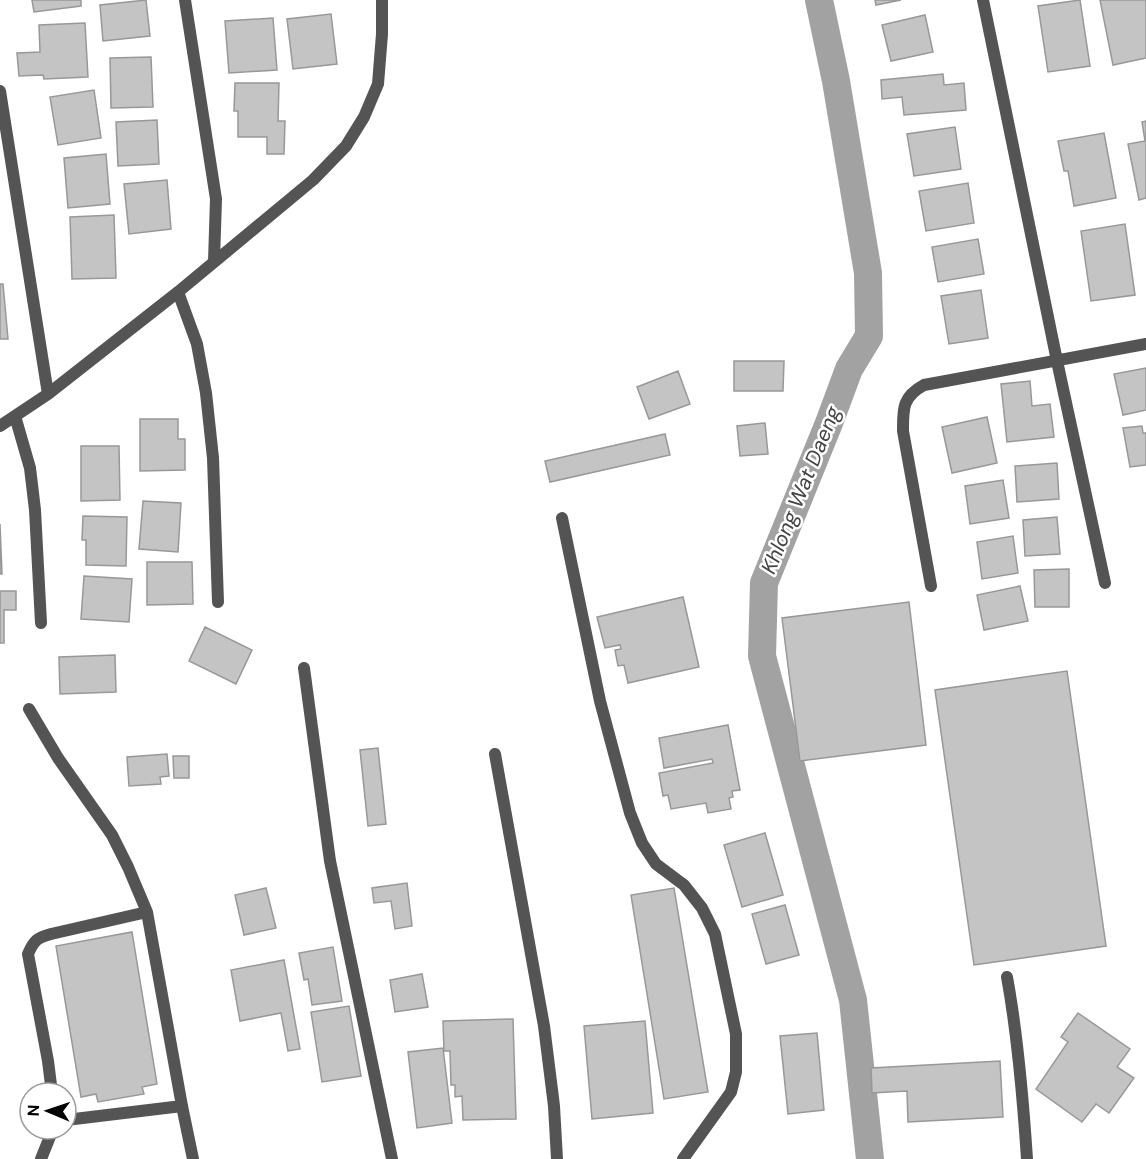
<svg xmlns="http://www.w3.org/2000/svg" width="1146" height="1159" viewBox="0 0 1146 1159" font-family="'DM Sans',sans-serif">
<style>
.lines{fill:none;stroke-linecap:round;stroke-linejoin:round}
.canal{stroke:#a2a2a2;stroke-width:28}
.building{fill:#c4c4c4;stroke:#989898;stroke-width:1.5}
.service{stroke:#545454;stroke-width:12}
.minor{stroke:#545454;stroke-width:12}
.labels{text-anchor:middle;stroke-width:5;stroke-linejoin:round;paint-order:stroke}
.water-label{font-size:21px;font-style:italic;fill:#434343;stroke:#fff}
</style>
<rect width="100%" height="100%" fill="#fff"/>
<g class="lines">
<path class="canal" d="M819,0L836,81L868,273L869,336L849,369L829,423L764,583L762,656L853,1000L870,1159"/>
</g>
<path class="building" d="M32,0H81V6L34,12Z
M146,0L150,36L103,41L100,5Z
M875,0H901L876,5Z
M1080,0L1090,66L1048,72L1038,6Z
M1100,0H1146V58L1113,65Z
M331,14L337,64L293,69L287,19Z
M925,15L933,52L891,61L882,25Z
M273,18L277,70L229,73L225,21Z
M85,23L88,77L44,79L43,75L19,76L17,53L40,52L39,25Z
M151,57L153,107L111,108L110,58Z
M943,74L944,85L964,83L966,110L904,115L902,97L882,99L881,80Z
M235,83H279L278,121H285L284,154H267V137H238V111H234Z
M94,90L101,138L58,145L50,97Z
M157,120L159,164L118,166L116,122Z
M1146,121V198L1139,200L1128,144L1145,141L1142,122Z
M955,127L961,169L914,176L907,134Z
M1104,133L1116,198L1074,206L1068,171H1064L1058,141Z
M106,154L110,204L68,208L64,158Z
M167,180L171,229L129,234L124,184Z
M968,183L974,223L926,231L919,191Z
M114,215L116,278L72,279L70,217Z
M1125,224L1135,295L1091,301L1081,231Z
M978,239L984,274L938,282L932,247Z
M0,284H3L8,339H0Z
M981,290L988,338L949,344L941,296Z
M734,361H784L783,391H734Z
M1146,368V410L1123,415L1114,374Z
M678,371L690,404L649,419L637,387Z
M1030,381L1032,406L1050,404L1054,437L1007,442L1001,384Z
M987,417L997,463L952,473L942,427Z
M140,419H178V439H185V470L140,471Z
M765,423L768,454L740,456L737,426Z
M1142,426L1143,433H1146V465L1130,467L1123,428Z
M665,434L670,455L550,482L545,461Z
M81,446H119L120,500L81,501Z
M1057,463L1059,499L1017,502L1015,466Z
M1003,480L1009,518L970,524L965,486Z
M143,501L181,503L178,552L139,549Z
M83,516L127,517L126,566L86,565V540H82Z
M1057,517L1060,554L1025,556L1023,520Z
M0,524L2,574H0Z
M1013,536L1018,573L982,579L977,542Z
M147,562H192L193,604L147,605Z
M1069,569V607H1035L1034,570Z
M84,576L132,579L129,622L81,619Z
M1020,586L1028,621L984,630L977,595Z
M0,591H16V610H4V643H0Z
M683,597L699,667L628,683L624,665L618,666L615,650L621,649L620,645L605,648L597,617Z
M909,602L926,745L800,761L782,618Z
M205,627L252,650L236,684L189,661Z
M115,655L116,692L60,694L59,657Z
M1067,671L1106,946L974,965L935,690Z
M728,725L740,790L732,791L733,797L729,798L731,809L708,813L706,803L671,809L668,795L663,796L659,773L713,763L712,759L664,768L659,738Z
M378,748L386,824L368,826L360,750Z
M167,754L169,776L160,777L161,784L129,786L127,757Z
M173,756H189V778H174Z
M765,833L783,895L742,907L724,845Z
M407,883L412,926L395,929L391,901L374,903L372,888Z
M266,888L276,928L244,935L235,895Z
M674,888L708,1092L664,1099L631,895Z
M785,905L799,955L766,964L752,914Z
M132,932L157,1084L142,1087L144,1094L98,1102L96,1094L81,1097L56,946Z
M333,947L342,1001L312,1005L308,979L304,980L299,953Z
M284,960L300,1049L288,1051L281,1013L240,1021L231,970Z
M422,974L428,1007L395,1012L390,980Z
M349,1006L361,1076L322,1082L311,1012Z
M1078,1013L1130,1049L1117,1067L1134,1078L1109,1113L1096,1104L1082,1122L1036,1089L1068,1042L1061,1037Z
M513,1019L516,1119L463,1120L462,1096L455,1097V1085H451L450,1051H444L443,1021Z
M645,1021L653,1113L592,1119L584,1026Z
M817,1033L824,1110L788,1114L780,1036Z
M443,1048L452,1123L417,1128L408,1052Z
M1000,1061L1003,1117L908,1122L907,1091L872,1093L871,1068Z"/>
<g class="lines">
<path class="service" d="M562,518L600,701L630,813L642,843L656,864L684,885L702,908L715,934L736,1034V1072L731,1092L683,1159
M29,709L58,758L112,835L128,867L147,912L182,1106L193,1159
M495,754L544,1026L554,1106L557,1159
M1007,977C1018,1037 1023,1098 1027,1159
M52,1093L48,1061L28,954C34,940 37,938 51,934L147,912
M66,1120L182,1106
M41,1159L53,1129"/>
<path class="minor" d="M185,0L216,199L214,261
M983,0L1057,361L1105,583
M0,91L48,394
M178,292L197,344L206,393L213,458L218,602
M15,416L30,468L35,510L41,623
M0,426L48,394L178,292L313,180L346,146L364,117L378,84L382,34V0
M931,586L903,431C903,409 902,397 924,385L1146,344
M304,668L330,861L392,1159"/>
</g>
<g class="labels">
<g class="water-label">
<text transform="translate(801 490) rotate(-68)" y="7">Khlong Wat Daeng</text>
</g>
</g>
<g transform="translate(48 1111) rotate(272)"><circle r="28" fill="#ffffff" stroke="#999999" stroke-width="1.5"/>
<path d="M0-4.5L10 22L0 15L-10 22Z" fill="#000000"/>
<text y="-9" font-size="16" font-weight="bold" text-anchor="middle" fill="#000000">N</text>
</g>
</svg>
